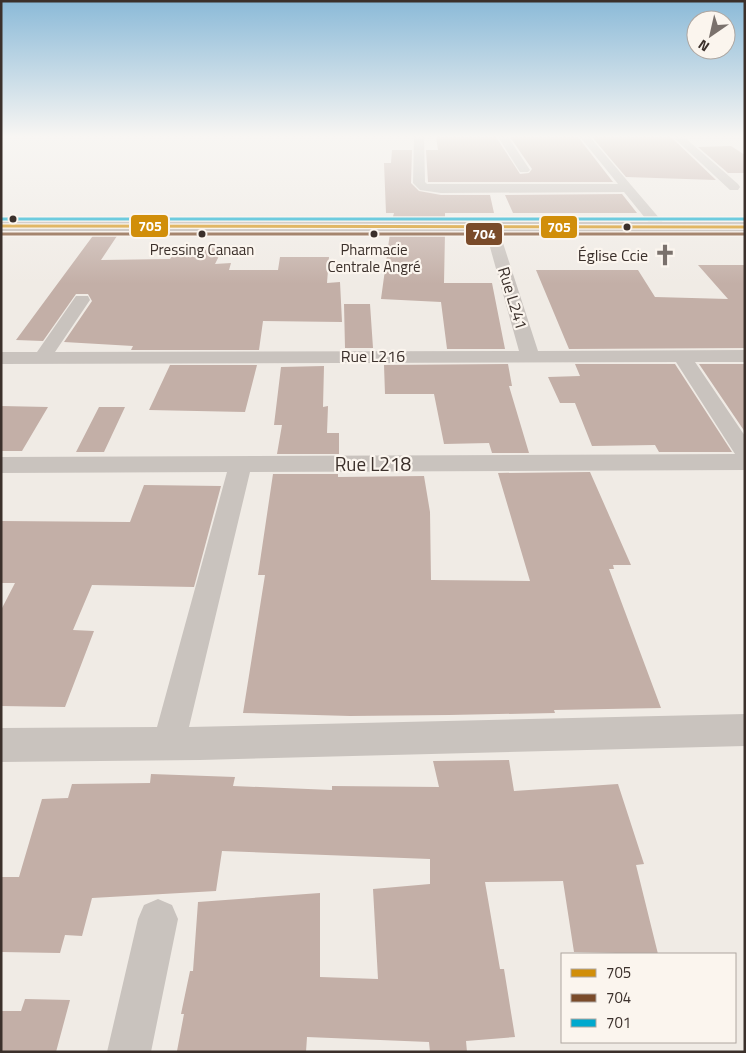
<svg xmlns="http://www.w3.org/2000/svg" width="746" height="1053" viewBox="0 0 746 1053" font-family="'Titillium Web',sans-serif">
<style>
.building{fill:#c3afa7}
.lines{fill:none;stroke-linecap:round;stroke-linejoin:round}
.minor{fill:#c9c3be;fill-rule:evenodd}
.secondary{fill:#bab3ae;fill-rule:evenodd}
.bus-1-casing{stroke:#fbf5ee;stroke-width:5.5}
.bus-2-casing{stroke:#fbf5ee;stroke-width:5.5}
.bus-3-casing{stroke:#fbf5ee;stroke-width:5.5}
.bus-1{stroke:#d18e09;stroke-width:3}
.bus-2{stroke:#7a4b2a;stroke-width:3}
.bus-3{stroke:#00a9ce;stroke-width:3}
.bus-dot{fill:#3b302b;stroke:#fbf5ee;stroke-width:2}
.labels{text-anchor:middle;stroke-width:4.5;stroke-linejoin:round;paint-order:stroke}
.far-bus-label{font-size:15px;fill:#3b302b;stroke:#fbf5ee}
.far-poi-label{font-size:16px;fill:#3b302b;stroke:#fbf5ee;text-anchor:end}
.far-street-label{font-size:16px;fill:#3b302b;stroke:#fbf5ee}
.street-label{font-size:19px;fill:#3b302b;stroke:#fbf5ee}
.line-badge{stroke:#fbf5ee;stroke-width:2}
.badge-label{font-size:14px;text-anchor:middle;font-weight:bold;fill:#fff}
</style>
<rect width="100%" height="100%" fill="#f0ebe5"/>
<path class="building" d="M436,137H496L520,174L529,173L532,169L510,137H578L613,182H428L426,150H438Z
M592,137H671L716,180L626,177Z
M731,146L745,155V173H728L698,147Z
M392,150H412L411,183L419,191L441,195H490L494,213H445V220H392L394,213H386L384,163H391Z
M622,194L637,213H513L505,195Z
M95,233H119L101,260L170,259L180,246L223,248L215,264L231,263L229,270H278L280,257H329L327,283L340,282L342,322L263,321L259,350H131L133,346L64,342L92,301L88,294H76L43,341L16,340Z
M390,233H445L444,283H492L505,349H447L441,302L381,299Z
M698,265H745V348L569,349L536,270H638L655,297L728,299Z
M344,304H370L373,348H345Z
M508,364L512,386H509L529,453H492L489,443L444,444L434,394H385L384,365Z
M575,364H675L732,452H659L655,445L592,446L575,403H560L548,377L580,376Z
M699,364H745V432Z
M170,365H257L245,412L149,410Z
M324,366L323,407L328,406L327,433H339V454H277L282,425H274L281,367Z
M1,406L48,407L22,451H1Z
M99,407H125L104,452H76Z
M590,472L631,565H613L614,569H609L661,708L554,710L555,713L449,715L350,716L243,713L265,575H258L273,474H338V477L424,476L430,512L431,580L530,581L498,473Z
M144,485L221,486L194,587L92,585L73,630L94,631L65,707L1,706V610L15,583H1V521L130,522Z
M509,760L514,791L618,784L644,864L636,865L658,954L574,952L563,881L485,882L500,969H504L515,1037L466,1041L467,1052H430L429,1042L307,1037L306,1052L177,1051L184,1014H181L190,971H193L198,902L320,893V977L378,979L373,889L430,884V859L222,851L216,891L92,898L82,936L65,935L60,953L1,952V877H19L42,799L68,798L72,784L150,783L151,774L235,777L233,786L332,790V786L439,787L433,761Z
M25,999L70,1000L56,1052H1V1011H21Z"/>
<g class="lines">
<path class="minor" d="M414,137H424L425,182L427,184H618L580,137H590L666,226L664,229H654L624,192L441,193L420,190L413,183Z
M498,137H508L530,170L528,172H520Z
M673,137H684L738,184L740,187L738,190H730Z
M495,236L502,240L538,351L745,350V362H695L745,436V470L250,472L189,727L745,714V746L200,760L1,762V728L157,727L227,472L1,473V457L735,454L676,362L1,364V352H37L76,296H88L90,300L55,352L519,351L488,240Z
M158,899L172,905L178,919L151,1052H107L138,919L144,905Z"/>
<path class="secondary" d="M1,221L745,222V232L1,231Z"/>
<g class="bus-1-casing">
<path id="bus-1" d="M1,226L745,227"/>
</g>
<g class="bus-2-casing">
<path id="bus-2" d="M1,234H745"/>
</g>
<g class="bus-3-casing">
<path id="bus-3" d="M1,219H745"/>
</g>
<use href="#bus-1" class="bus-1"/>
<use href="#bus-2" class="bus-2"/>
<use href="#bus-3" class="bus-3"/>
</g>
<linearGradient id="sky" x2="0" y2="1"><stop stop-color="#8bbad8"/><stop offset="0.48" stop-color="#f8f6f3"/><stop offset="1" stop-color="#f8f6f3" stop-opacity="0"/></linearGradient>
<rect width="746" height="284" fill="url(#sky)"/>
<defs>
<g id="church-bare" transform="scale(1.725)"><path d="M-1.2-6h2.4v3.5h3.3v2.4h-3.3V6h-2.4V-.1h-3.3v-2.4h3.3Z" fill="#7a716c" stroke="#fbf5ee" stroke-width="2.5" paint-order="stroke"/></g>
</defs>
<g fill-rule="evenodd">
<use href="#church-bare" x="665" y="255"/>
</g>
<g class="bus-dot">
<circle cx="13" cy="219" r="4.5"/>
<circle cx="627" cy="227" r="4.5"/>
<circle cx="202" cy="234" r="4.5"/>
<circle cx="374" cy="234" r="4.5"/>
</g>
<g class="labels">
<g class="far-bus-label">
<text x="202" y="255">Pressing Canaan</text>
<text x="374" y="255">Pharmacie<tspan x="374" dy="17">Centrale Angré</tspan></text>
</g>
<g class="far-poi-label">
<text x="648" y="261">Église Ccie</text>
</g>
<g class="far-street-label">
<text transform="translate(513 298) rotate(73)" y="6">Rue L241</text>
<text x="373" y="362">Rue L216</text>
</g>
<g class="street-label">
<text x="373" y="471">Rue L218</text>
</g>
</g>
<g class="line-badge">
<rect x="130" y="214" width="39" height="24" rx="5" fill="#d18e09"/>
<rect x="540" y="215" width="38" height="24" rx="5" fill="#d18e09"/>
<rect x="465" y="222" width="38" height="24" rx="5" fill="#7a4b2a"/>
</g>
<g class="badge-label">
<text x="150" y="231">705</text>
<text x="559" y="232">705</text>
<text x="484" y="239">704</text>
</g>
<rect width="746" height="1053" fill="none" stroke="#3b302b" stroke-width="5"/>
<rect x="561" y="953" width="175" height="90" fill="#fbf5ee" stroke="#aea6a0"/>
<rect x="571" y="969" width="25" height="8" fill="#d18e09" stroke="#aea6a0"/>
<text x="606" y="978" font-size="15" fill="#3b302b">705</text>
<rect x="571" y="994" width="25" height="8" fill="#7a4b2a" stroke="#aea6a0"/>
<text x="606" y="1003" font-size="15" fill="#3b302b">704</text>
<rect x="571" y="1019" width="25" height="8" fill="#00a9ce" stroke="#aea6a0"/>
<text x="606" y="1028" font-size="15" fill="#3b302b">701</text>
<g transform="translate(711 35) rotate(214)"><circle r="24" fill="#fbf5ee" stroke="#aea6a0"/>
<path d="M0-4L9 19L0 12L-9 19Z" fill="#7a716c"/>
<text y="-8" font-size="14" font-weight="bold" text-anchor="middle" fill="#3b302b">N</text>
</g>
</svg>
